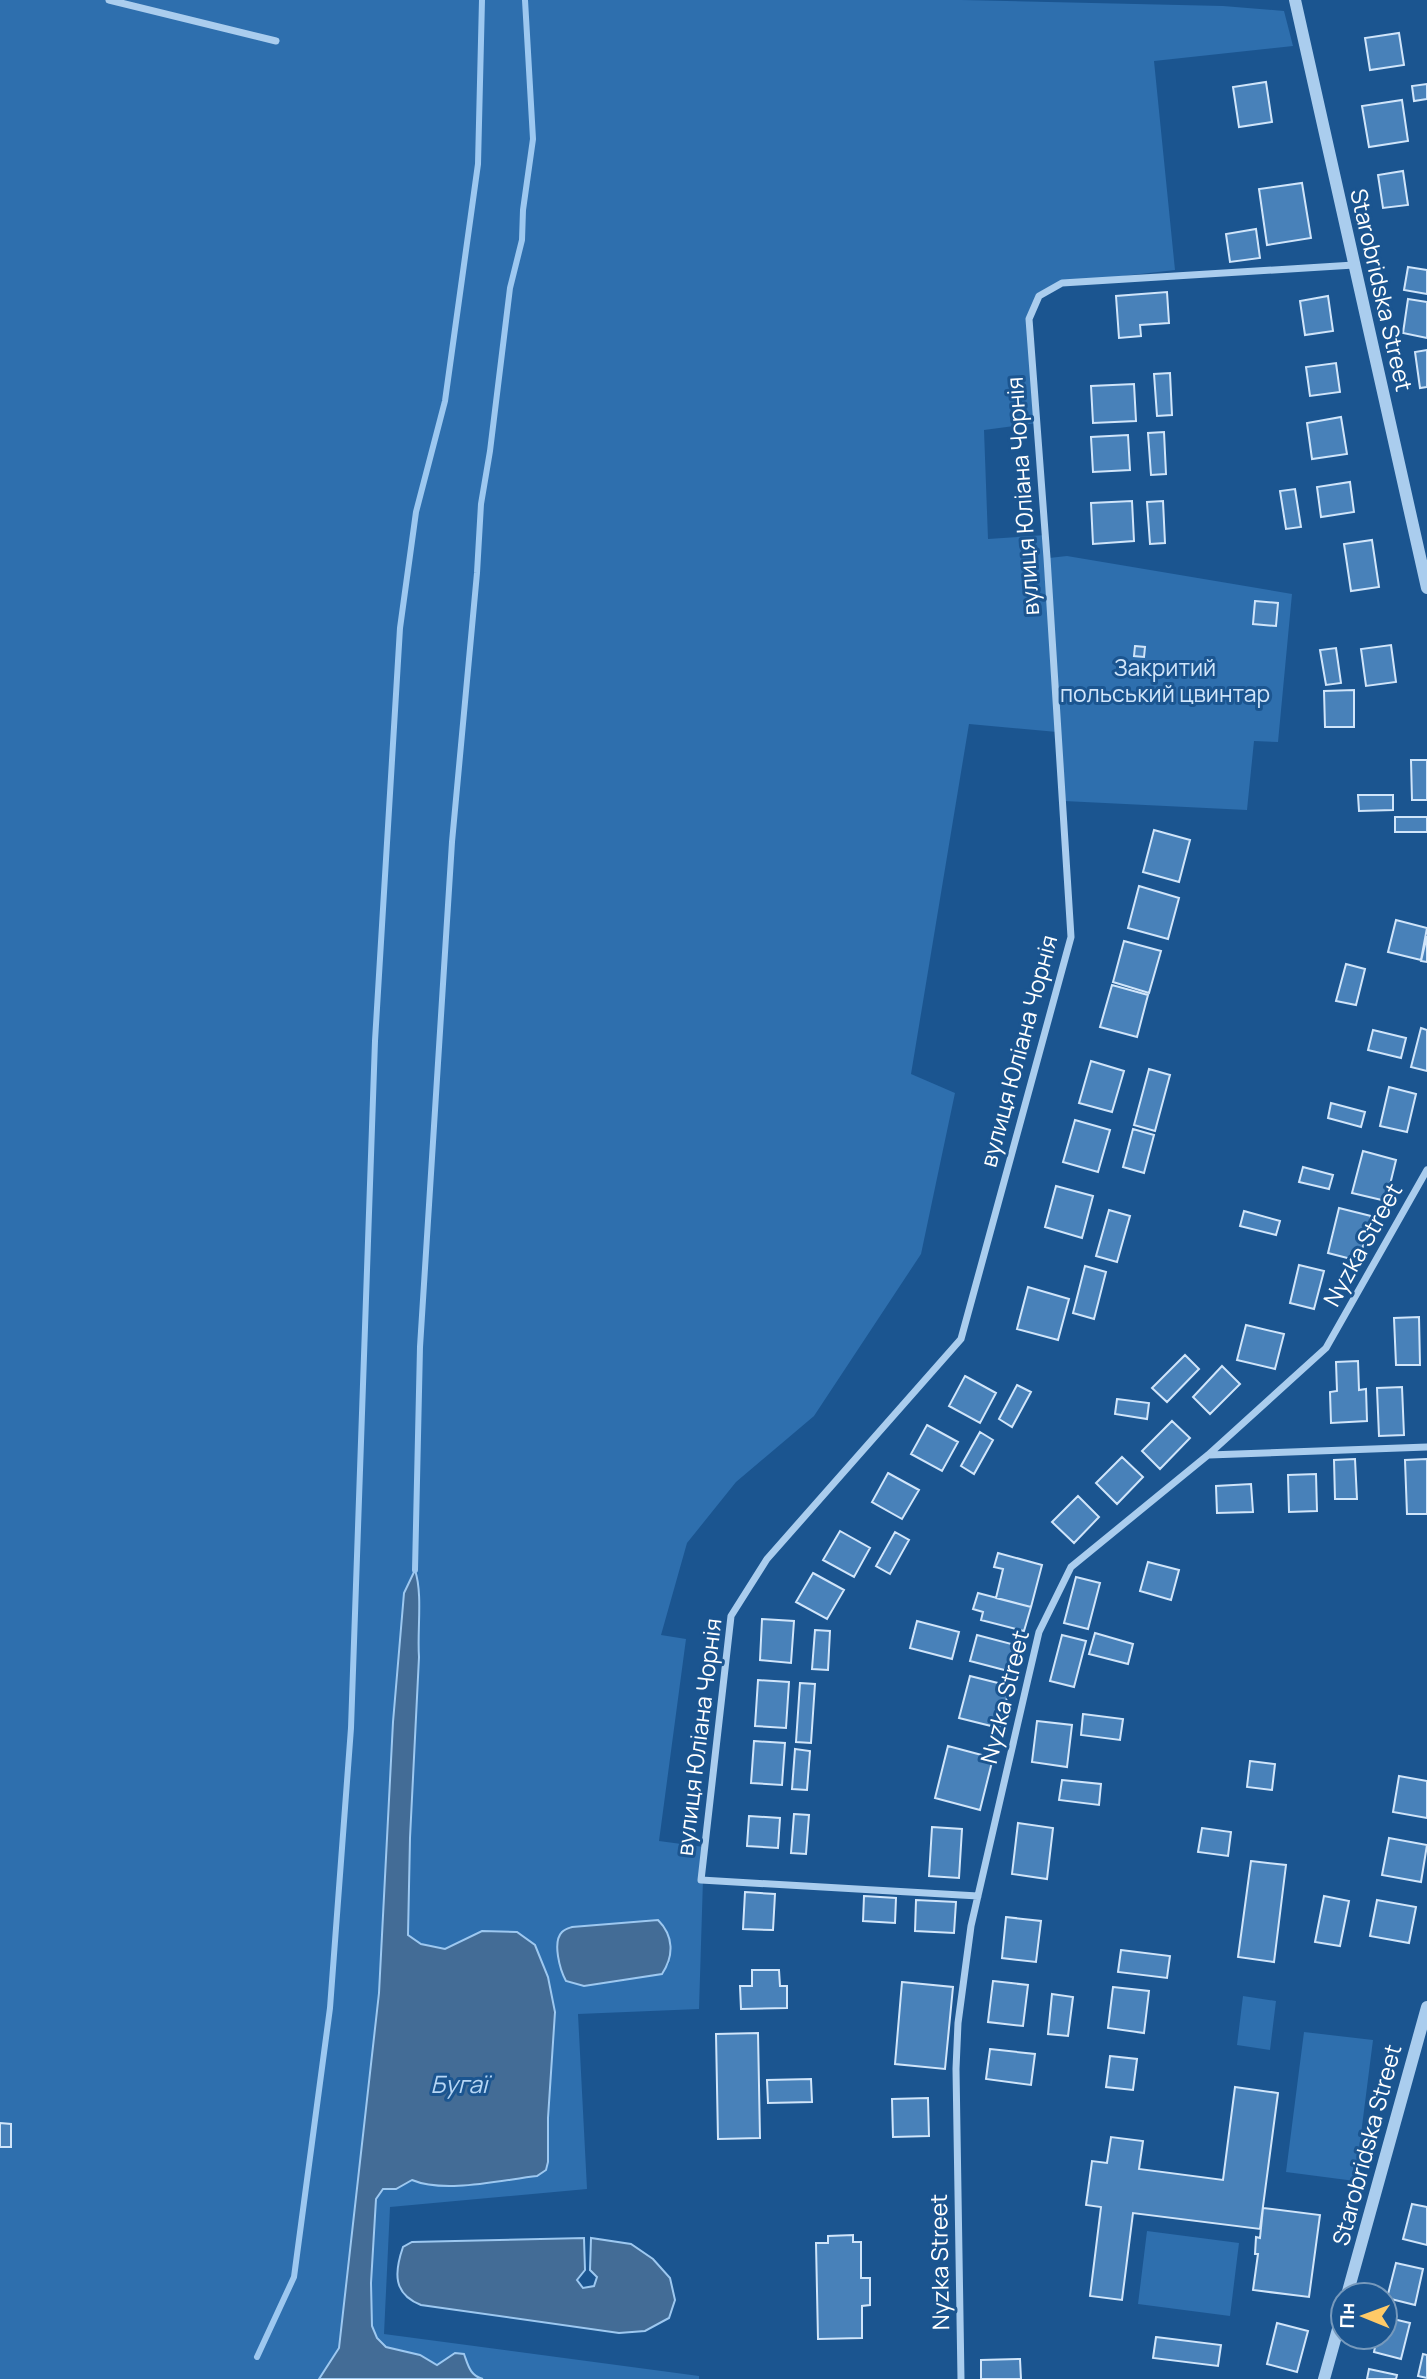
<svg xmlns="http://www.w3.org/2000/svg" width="1427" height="2379" viewBox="0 0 1427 2379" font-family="Manrope,sans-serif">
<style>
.green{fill:#2e6fae;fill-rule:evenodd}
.water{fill:#436c96;stroke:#9dc8f0;stroke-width:2}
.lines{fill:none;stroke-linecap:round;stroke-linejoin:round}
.stream{stroke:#9dc8f0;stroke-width:6}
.building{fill:#4881b9;stroke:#d0e5fa;stroke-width:2}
.minor{stroke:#aacdee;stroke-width:7}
.tertiary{stroke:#aacdee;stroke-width:12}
.labels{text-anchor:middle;stroke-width:6;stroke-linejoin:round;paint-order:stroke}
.street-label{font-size:23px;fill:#fff;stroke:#1b5590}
.park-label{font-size:23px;fill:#d0e5fa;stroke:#1b5590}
.water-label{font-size:24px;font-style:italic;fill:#b6d6f5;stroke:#1b5590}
</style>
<rect width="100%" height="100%" fill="#1b5590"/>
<path class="green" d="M0,0H962L1223,6L1284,11L1293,46L1154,61L1175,270L1062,283L1039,296L1029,319L1037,423L984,430L988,539L1046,535L1057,732L969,724L911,1074L955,1093L921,1254L814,1416L736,1482L687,1543L661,1635L686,1639L659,1841L704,1847L699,2009L578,2014L587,2189L390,2207L384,2334L699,2376V2379H0ZM670,1962L662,1974L584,1986Z
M1067,556L1292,594L1278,742L1254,741L1247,810L1064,801L1049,558Z
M1243,1996L1276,2001L1270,2050L1237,2045Z
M1304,2032L1373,2040L1355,2181L1286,2172Z
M1147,2231L1239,2243L1230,2316L1138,2304Z"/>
<path class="water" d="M415,1570C423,1595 417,1630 419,1657L410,1838L408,1935L421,1944L445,1949L482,1931L517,1932L535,1945L548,1977L555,2012L548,2118V2162L546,2170L537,2176C501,2180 445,2194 412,2180L396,2189H383L376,2199L371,2283L372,2326L377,2338L386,2347L420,2355L437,2365L455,2353L464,2354C468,2365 470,2376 483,2379H319L339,2348L379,1993L393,1722L404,1593Z
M658,1920C674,1936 674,1956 662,1974L584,1986L566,1981C560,1970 552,1942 562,1932C565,1929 569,1928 572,1927Z
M584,2238L585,2270L577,2280L583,2288L594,2286L597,2277L590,2270L591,2238L631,2244L653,2259L670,2278L675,2300L669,2318L645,2331L619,2333L421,2305C393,2294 394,2273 403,2247L412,2242Z"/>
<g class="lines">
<path class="stream" d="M415,1570L420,1347L452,842L477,573L481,504L490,451L510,288L522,240L523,210L533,139L525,0
M257,2357L294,2277L330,2008L351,1728L375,1041L400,628L416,512L445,401L478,164L482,0"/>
</g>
<path class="building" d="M1399,33L1404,65L1370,70L1365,38Z
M1266,82L1272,122L1239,127L1233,87Z
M1427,84V99L1414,101L1412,86Z
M1402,100L1408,141L1369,147L1362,106Z
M1403,171L1408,205L1383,208L1378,175Z
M1302,183L1311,238L1267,245L1259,189Z
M1256,229L1260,258L1230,262L1226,234Z
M1408,267L1427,270V294L1404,290Z
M1167,292L1169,323L1140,325L1141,336L1119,338L1116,296Z
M1328,296L1333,331L1305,335L1300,301Z
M1408,299L1427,302V338L1403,333Z
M1427,350V387L1420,388L1415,352Z
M1336,363L1340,392L1310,396L1306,367Z
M1170,373L1172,415L1157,416L1154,374Z
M1134,384L1136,421L1093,423L1091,386Z
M1341,417L1347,454L1312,459L1307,423Z
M1164,432L1166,474L1151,475L1148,433Z
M1128,435L1130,470L1093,472L1091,437Z
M1350,482L1354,512L1321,517L1317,487Z
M1295,489L1301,527L1286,529L1280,491Z
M1132,501L1134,541L1093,544L1091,503Z
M1163,501L1165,543L1150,544L1147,502Z
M1372,540L1379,587L1351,591L1344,544Z
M1255,601L1278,603L1276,626L1253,624Z
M1391,645L1396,682L1366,686L1361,649Z
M1135,646L1145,647L1144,657L1134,656Z
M1336,648L1341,683L1326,685L1320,650Z
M1354,690V727H1325L1324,691Z
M1411,760H1427V800H1412Z
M1358,795H1393V810L1359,811Z
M1395,817H1427V832H1395Z
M1154,830L1190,840L1179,882L1143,872Z
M1139,886L1179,898L1168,939L1128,928Z
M1396,920L1427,928L1421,960L1388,952Z
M1427,936V962L1421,961Z
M1124,941L1161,951L1149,993L1113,982Z
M1346,964L1365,969L1356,1005L1336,1001Z
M1112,985L1148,995L1137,1037L1100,1027Z
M1421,1028L1427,1030V1071L1411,1067Z
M1373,1030L1406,1038L1401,1058L1368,1050Z
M1091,1061L1124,1071L1112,1112L1079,1103Z
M1149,1069L1170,1075L1155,1131L1134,1125Z
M1389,1087L1416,1094L1407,1132L1380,1126Z
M1331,1103L1365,1112L1361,1127L1328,1118Z
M1075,1120L1110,1130L1098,1172L1063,1162Z
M1133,1129L1154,1135L1144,1173L1123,1167Z
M1363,1151L1396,1160L1386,1201L1352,1193Z
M1303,1167L1333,1175L1329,1189L1299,1182Z
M1056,1186L1093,1196L1082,1238L1045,1227Z
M1339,1208L1371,1216L1359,1261L1328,1253Z
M1109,1210L1130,1216L1117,1262L1096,1256Z
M1244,1211L1280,1221L1276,1235L1240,1226Z
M1299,1265L1324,1271L1314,1309L1290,1303Z
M1085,1266L1106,1272L1094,1319L1073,1313Z
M1028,1287L1069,1299L1058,1340L1017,1329Z
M1419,1317L1420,1365H1396L1394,1318Z
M1246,1325L1284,1334L1275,1369L1237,1360Z
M1185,1355L1199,1369L1167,1402L1152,1388Z
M1358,1361L1359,1390L1366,1389L1367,1421L1331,1423L1330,1392L1337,1391L1336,1362Z
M1222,1366L1240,1384L1210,1414L1193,1397Z
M965,1376L996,1393L980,1423L949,1406Z
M1017,1385L1031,1392L1012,1427L999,1419Z
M1402,1387L1404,1435L1379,1436L1377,1388Z
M1117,1399L1149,1403L1147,1419L1115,1414Z
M1172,1421L1190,1438L1160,1469L1142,1451Z
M927,1425L958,1442L942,1471L911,1454Z
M980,1432L993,1440L974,1474L961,1466Z
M1122,1457L1143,1477L1117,1504L1096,1483Z
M1355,1459L1357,1499H1335L1334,1460Z
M1427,1459V1514H1407L1405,1460Z
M888,1473L919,1490L902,1519L872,1502Z
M1316,1474L1317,1511L1289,1512L1288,1475Z
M1251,1484L1253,1512L1217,1513L1216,1486Z
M1078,1496L1099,1517L1074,1543L1052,1522Z
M840,1531L870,1548L854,1577L823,1560Z
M895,1532L909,1540L890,1574L876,1566Z
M998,1553L1042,1565L1031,1607L996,1598L1003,1569L994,1567Z
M1148,1562L1179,1570L1171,1600L1140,1591Z
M813,1573L844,1590L827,1619L796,1602Z
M1076,1577L1100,1583L1088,1629L1064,1623Z
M978,1593L1031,1607L1024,1631L981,1620L983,1612L973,1609Z
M762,1619L794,1621L791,1663L760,1660Z
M917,1621L959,1632L952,1659L910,1648Z
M815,1630L830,1631L828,1670L812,1669Z
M1095,1633L1133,1644L1128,1664L1089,1654Z
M977,1635L1019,1646L1012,1672L970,1661Z
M1062,1635L1086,1641L1074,1687L1050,1681Z
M970,1676L1010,1686L999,1728L959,1718Z
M758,1680L789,1682L786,1728L755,1726Z
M800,1683L815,1684L811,1743L796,1742Z
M1083,1714L1123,1719L1120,1740L1081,1735Z
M1037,1721L1072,1725L1067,1767L1032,1762Z
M754,1741L785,1743L782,1785L751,1783Z
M948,1746L993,1758L980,1810L935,1798Z
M795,1749L810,1751L807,1790L792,1789Z
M1250,1761L1275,1764L1272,1790L1247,1787Z
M1399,1776L1427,1781V1818L1393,1812Z
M1062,1780L1101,1784L1099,1805L1059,1800Z
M794,1814L809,1815L806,1854L791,1853Z
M749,1816L780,1818L778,1848L747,1846Z
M1018,1823L1053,1828L1047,1879L1012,1874Z
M932,1827L962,1829L959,1878L929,1876Z
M1202,1828L1231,1832L1228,1856L1198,1852Z
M1389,1838L1427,1845L1421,1882L1382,1875Z
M1251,1861L1286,1865L1274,1962L1238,1957Z
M745,1892L775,1894L773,1930L743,1929Z
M864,1896L896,1898L895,1923L863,1921Z
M1324,1896L1349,1901L1340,1946L1315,1942Z
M916,1900L956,1902L954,1933L915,1931Z
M1377,1900L1416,1907L1409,1943L1370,1936Z
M1006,1917L1041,1921L1036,1962L1002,1958Z
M1121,1950L1170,1956L1167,1978L1118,1972Z
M752,1970H779L780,1986H787V2008L741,2009L740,1986H752Z
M993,1981L1028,1985L1023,2026L988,2022Z
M902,1982L953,1987L945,2069L895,2064Z
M1113,1987L1149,1991L1144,2033L1108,2028Z
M1052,1994L1073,1997L1068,2036L1048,2034Z
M758,2033L760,2138L718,2139L716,2034Z
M990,2049L1035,2054L1031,2085L986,2079Z
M1110,2056L1137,2059L1133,2090L1106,2087Z
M811,2079L812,2102L768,2103L767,2080Z
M1235,2087L1278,2093L1260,2229L1133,2213L1122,2300L1090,2296L1101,2207L1086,2205L1092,2161L1107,2163L1111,2137L1143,2141L1139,2169L1223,2180Z
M928,2098L929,2136L893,2137L892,2099Z
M0,2123L11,2124V2147H0Z
M1412,2204L1427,2207V2245L1403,2239Z
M1263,2208L1320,2215L1309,2297L1253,2290L1258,2254H1255L1256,2237L1260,2238Z
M853,2235V2242H861V2278H870V2305L862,2306V2338L818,2339L816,2243H828V2236Z
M1396,2263L1423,2269L1415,2305L1387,2298Z
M1385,2317L1410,2323L1401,2359L1374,2352L1377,2337H1385Z
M1277,2323L1308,2331L1297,2372L1267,2364Z
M1156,2337L1221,2345L1218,2366L1153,2358Z
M1423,2354L1427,2355V2378L1418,2376Z
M1020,2359L1021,2379H981V2360Z
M1369,2369L1397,2375L1396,2379H1367Z"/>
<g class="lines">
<path class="minor" d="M109,0L276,41
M1209,1455L1427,1447
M978,1896L701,1880L731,1616L767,1559L961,1339L1071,937L1047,558L1029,319L1039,296L1062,283L1354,265
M961,2379L956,2069L958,2023L971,1926L1028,1679L1039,1632L1071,1567L1208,1455L1326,1348L1427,1170"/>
<path class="tertiary" d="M1295,0L1427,588
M1347,2295L1427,2007
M1324,2379L1343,2311"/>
</g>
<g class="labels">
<g class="street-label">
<text transform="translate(1381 290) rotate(77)" y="8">Starobridska Street</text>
<text transform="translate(1023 496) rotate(-94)" y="8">вулиця Юліана Чорнія</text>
<text transform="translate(1019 1051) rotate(-75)" y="8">вулиця Юліана Чорнія</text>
<text transform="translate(1363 1245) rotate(-61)" y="8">Nyzka Street</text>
<text transform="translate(1005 1697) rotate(-76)" y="8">Nyzka Street</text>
<text transform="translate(699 1737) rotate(-83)" y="8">вулиця Юліана Чорнія</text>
<text transform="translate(1367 2145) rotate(-75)" y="8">Starobridska Street</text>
<text transform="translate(940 2262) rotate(-91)" y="8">Nyzka Street</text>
</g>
<g class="park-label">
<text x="1165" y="676">Закритий<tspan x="1165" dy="26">польський цвинтар</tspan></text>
</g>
<g class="water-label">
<text x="459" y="2093">Бугаї</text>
</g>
</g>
<g transform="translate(1364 2316) rotate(271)"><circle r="33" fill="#1b5590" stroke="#7699bc" stroke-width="2"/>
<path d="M0-5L12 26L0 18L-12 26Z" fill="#ffca67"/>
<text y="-10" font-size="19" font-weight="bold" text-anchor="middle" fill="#ffffff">Пн</text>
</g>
</svg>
